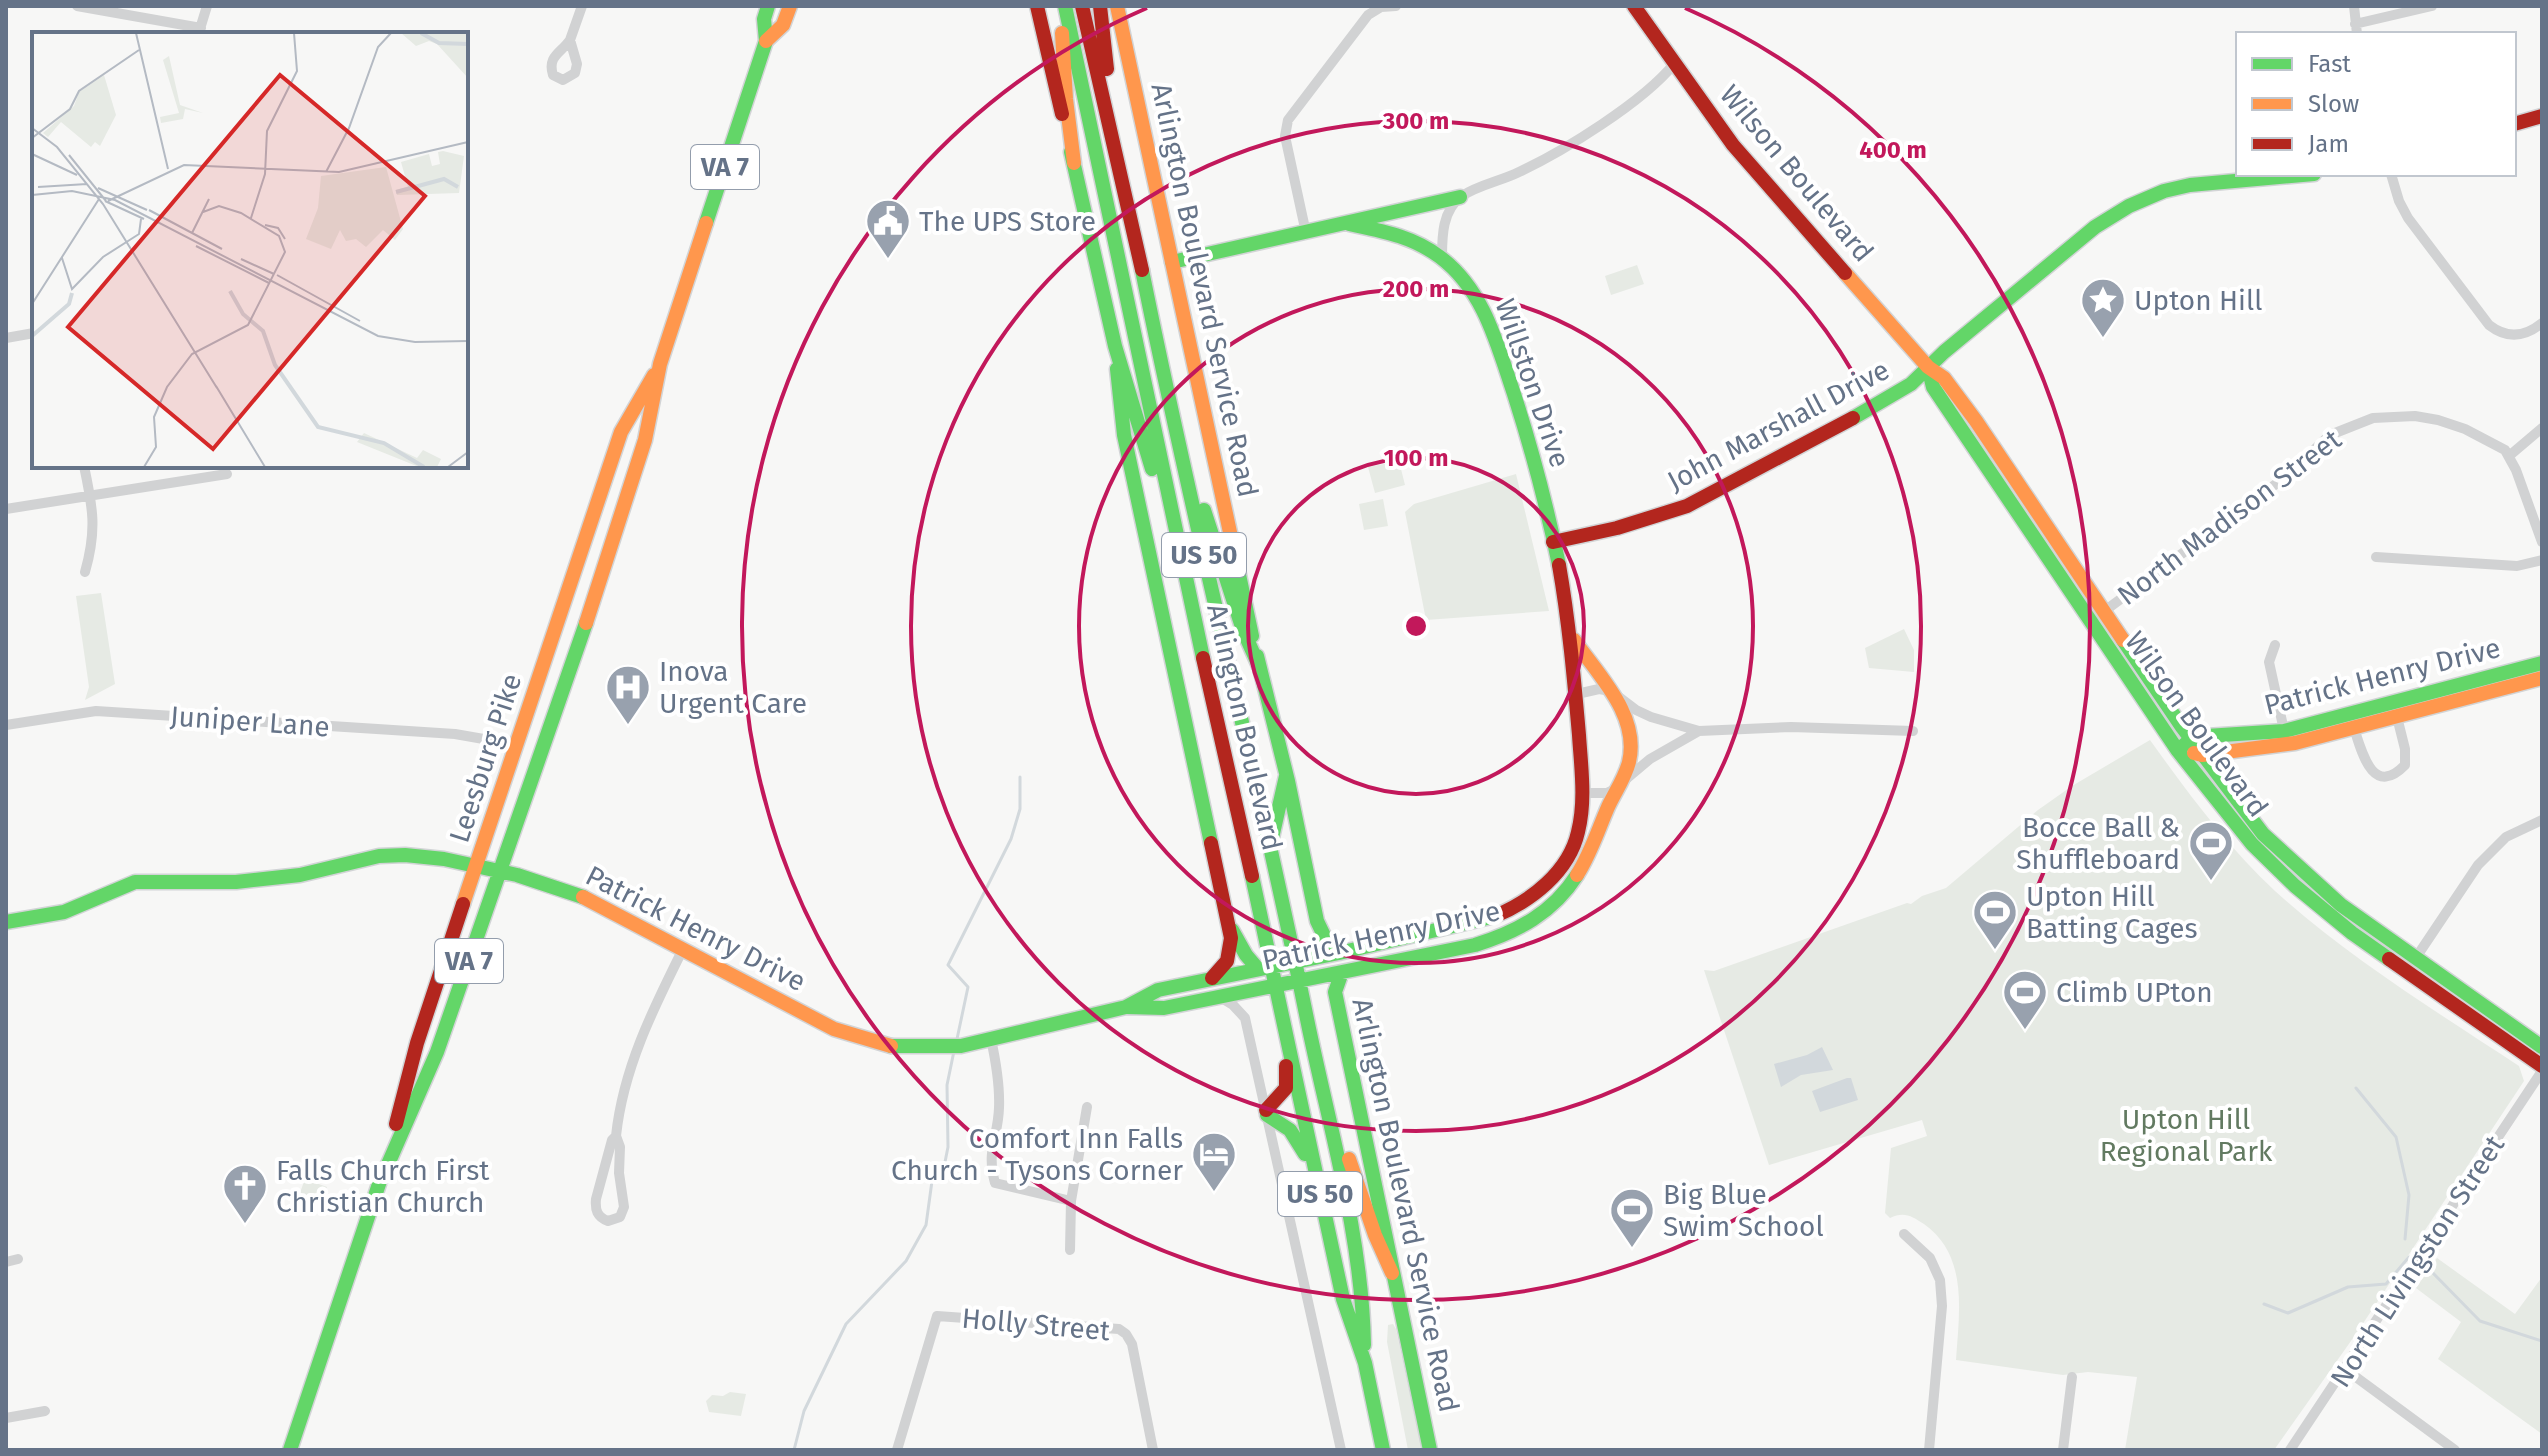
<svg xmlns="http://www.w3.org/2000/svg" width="2548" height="1456" viewBox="0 0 2548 1456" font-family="'Fira Sans',sans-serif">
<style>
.green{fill:#e6eae4}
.water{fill:#d2d8dc}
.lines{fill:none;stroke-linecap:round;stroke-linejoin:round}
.stream{stroke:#d2d8dc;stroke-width:3}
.fast-casing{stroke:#d2d4d6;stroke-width:17}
.slow-casing{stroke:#d2d4d6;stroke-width:17}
.jam-casing{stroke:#d2d4d6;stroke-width:17}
.street{stroke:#d1d2d3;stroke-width:10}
.fast{stroke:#63d668;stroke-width:14}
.slow{stroke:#ff974d;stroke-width:14}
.jam{stroke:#b3261e;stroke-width:14}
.ring{fill:none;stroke:#c2185b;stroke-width:4}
.labels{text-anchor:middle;stroke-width:8;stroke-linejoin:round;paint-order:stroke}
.shield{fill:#fff;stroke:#939dac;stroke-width:2}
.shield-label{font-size:26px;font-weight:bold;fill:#657388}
.street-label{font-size:28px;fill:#657388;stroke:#fff}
.poi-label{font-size:28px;fill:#657388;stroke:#fff;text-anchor:start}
.park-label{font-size:28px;fill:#627a61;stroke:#fff}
.inset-river{fill:none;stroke:#d2d8dc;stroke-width:4}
.inset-road{fill:none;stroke:#b4bac3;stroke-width:2}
.view{fill:#d62828;fill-opacity:0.15;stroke:#d62828;stroke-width:4}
.inset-edge{fill:none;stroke:#657388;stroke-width:4}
.centre{fill:#c2185b;stroke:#fff;stroke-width:4}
.ring-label{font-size:24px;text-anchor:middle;font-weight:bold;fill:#c2185b;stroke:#fff;stroke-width:8;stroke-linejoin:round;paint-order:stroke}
</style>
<rect width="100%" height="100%" fill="#f7f7f6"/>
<path class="green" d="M1637,265L1644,284L1611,295L1605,276Z
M1399,461L1405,485L1375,493L1368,467Z
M1516,474L1549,611L1426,620L1405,512L1414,504Z
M1383,499L1388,526L1364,530L1359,504Z
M101,593L115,684L85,700L89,687L76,596Z
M1904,629L1914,650V672L1869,668L1865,648Z
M2150,740C2188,793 2227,846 2275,891C2349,958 2437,1012 2519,1066L2524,1081L2358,1331L2274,1450H2125L2137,1377L2088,1372L2063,1375L1956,1360C1959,1313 1969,1256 1924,1224C1912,1216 1904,1211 1890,1218L1885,1213L1891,1148L1927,1136L1922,1120L1769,1165L1704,970L1714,971L1907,903L1911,904L1922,896L1946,888L2038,810L2072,786Z
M305,1179L327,1187L321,1205L298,1198Z
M2437,1258L2515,1314L2542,1277V1434L2438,1359L2461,1322L2416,1288Z
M1393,1324L1396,1329L1422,1450H1408L1387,1342L1388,1325Z
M730,1392L746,1394L741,1416L709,1412L706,1401L712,1395L723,1396Z"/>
<path class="water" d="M1822,1047L1833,1070L1801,1075L1781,1087L1774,1064L1807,1055Z
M1847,1078H1851L1858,1100L1820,1112L1812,1091Z"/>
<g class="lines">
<path class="stream" d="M957,1039L968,987L948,965L1011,839L1020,809V777
M2356,1088L2396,1137L2409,1195L2405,1239
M2429,1269L2480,1321L2542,1341
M2264,1304L2288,1313L2348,1287L2386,1284L2409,1257
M794,1450L804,1411L846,1324L906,1261L926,1225L932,1181L943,1172L948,1147L947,1085L954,1051"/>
<g class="fast-casing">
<path id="fast" d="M1065,6L1203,658
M1071,152L1115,346
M706,223L766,41L764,19L768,6
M1349,224C1382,231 1412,236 1440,257C1484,290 1497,344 1514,394C1532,450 1547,507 1559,565
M1172,262L1460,197
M1142,270C1192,520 1256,768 1307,1019C1329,1127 1362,1234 1364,1345
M1115,346L1152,469
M1928,367L1933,387L2178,751L2252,844L2295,886L2352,933L2389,959
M1117,369L1124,435L1211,843
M1853,418L1911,384L1944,352L2095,227L2129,206L2164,191L2190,185L2314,174
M1204,510L1243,630L1259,666
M1231,537L1252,636
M2123,640L2182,727L2263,834L2341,905L2542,1047
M1257,656L1288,781L1317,921L1328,944L1339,953
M2184,745L2191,739L2206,736L2284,731L2542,663
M1272,838L1286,776
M1252,876L1343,1299L1365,1363L1383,1450
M6,922L64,912L135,882H236L300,875L379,856L405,855L444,859L517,875L583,897
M1232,930L1246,955L1258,969
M1342,972L1335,992L1430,1450
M1127,1007L1164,1008L1475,945C1517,932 1553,913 1577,875
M891,1046H961L1126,1007L1158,990L1339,953L1495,916
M1267,1115L1290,1130L1305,1154
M382,1178L437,1052L586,623
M290,1450L384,1169"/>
</g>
<g class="slow-casing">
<path id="slow" d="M1117,6L1231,537
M1062,33L1066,99L1074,163
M766,41L783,25L790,6
M1845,273L1928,367L1944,378L1976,421L2123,640
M586,623L645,440L660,364L706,223
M1574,640C1598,675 1640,715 1629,762C1625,778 1615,792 1608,807C1598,830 1591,853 1577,875
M2194,753L2202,755L2295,743L2542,678
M583,897L834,1029L891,1046
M463,904L621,432L654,375
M1349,1159L1375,1235L1392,1273"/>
</g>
<g class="jam-casing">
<path id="jam" d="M1037,6L1062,114
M1082,6L1142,270
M1100,6L1107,69
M1634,6L1733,145L1845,273
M2514,124L2542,116
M1553,542L1617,528L1687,506L1853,418
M1203,658L1252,876
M1211,843L1231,938L1227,961L1212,978
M1495,916C1531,901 1569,872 1578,832C1586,800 1581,767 1579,735C1574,678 1569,622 1559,565
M2389,959L2542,1066
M1266,1110L1286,1088V1066
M396,1124L417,1043L463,904"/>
</g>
<path class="street" d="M77,6L201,28
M2354,6L2357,34
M2355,24L2432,6
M199,32L207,6
M570,40L577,64L575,73L563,80L553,75C547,56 561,53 570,40Z
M570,40L582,6
M2391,174L2399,201L2408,218L2489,325C2507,339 2525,337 2542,323
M1306,233L1285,136L1288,120L1368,15L1381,7L1396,6
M1442,258C1442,237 1442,210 1462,196C1478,185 1501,181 1519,172C1564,151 1643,102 1674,64
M6,338L34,333
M2509,456L2542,428
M84,466C93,508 97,530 85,572
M6,509L227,474
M2376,557L2517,566L2542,560
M2091,621L2284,478L2330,435L2373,418L2415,416L2438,420L2465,429L2505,450L2516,470L2542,542
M2275,645L2269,662L2285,735
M1577,694L1599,689L1611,691L1636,710L1651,717L1699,731L1791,727L1913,731
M6,725L96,711L455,734L495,741
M2354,728C2362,753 2373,798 2405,765V749L2397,717
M1625,780L1650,759L1699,731
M1583,793H1607L1617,788
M2407,971L2478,865L2506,837L2542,820
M1220,997L1233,1005L1245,1018L1341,1450
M991,1039C996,1062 1000,1084 999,1108C998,1138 986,1150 995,1183L1071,1201
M616,1136L620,1147L619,1173L624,1207L620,1217L608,1221C597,1217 595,1210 596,1199L612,1140L616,1136C623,1069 653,1009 683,949
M1904,1234L1930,1258L1940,1280L1942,1306L1929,1450
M1070,1250L1071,1201L1087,1107
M6,1262L18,1259
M2345,1369L2455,1450
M6,1418L45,1411
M897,1450L937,1316L1119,1329L1126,1334L1132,1344L1153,1450
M2063,1450L2072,1377
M2290,1450L2542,1071"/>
<use href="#fast" class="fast"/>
<use href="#slow" class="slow"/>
<use href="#jam" class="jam"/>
</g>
<g class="ring">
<circle cx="1416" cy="626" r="168"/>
<circle cx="1416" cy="626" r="337"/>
<circle cx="1416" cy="626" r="505"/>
<path d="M1685 8A674 674 0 1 1 1147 8"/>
</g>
<defs>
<g id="civic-pin" transform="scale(2.3)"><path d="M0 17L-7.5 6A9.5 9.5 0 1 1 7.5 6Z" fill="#98a1ae" stroke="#fff"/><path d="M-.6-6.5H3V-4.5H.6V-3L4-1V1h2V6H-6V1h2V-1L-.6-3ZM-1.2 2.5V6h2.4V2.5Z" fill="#fff"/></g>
<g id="sight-pin" transform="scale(2.3)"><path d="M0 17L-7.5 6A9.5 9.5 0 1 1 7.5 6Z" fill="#98a1ae" stroke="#fff"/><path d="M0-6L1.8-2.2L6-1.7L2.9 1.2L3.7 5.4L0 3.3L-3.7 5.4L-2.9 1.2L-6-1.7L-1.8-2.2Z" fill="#fff"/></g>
<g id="hospital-pin" transform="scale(2.3)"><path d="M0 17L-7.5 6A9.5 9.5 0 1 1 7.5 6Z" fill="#98a1ae" stroke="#fff"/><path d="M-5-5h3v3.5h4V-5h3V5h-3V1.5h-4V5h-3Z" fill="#fff"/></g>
<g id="stadium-pin" transform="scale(2.3)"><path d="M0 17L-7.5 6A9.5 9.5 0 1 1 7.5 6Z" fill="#98a1ae" stroke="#fff"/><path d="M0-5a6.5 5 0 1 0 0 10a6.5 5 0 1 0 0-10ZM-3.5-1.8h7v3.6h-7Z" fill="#fff"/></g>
<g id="hotel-pin" transform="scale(2.3)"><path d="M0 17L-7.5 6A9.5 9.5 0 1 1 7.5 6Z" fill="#98a1ae" stroke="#fff"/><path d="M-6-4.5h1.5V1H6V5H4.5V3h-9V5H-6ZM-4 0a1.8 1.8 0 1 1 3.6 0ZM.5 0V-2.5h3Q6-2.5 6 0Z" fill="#fff"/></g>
<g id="church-pin" transform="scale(2.3)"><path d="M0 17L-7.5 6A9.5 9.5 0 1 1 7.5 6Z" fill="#98a1ae" stroke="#fff"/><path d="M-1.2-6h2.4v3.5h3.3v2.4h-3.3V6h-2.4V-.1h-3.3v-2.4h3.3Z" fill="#fff"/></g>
</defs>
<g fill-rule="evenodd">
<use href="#civic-pin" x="888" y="221"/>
<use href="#sight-pin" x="2103" y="300"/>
<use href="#hospital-pin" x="628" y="687"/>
<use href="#stadium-pin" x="2211" y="843"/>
<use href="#stadium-pin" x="1995" y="912"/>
<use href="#stadium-pin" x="2025" y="992"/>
<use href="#hotel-pin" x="1214" y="1154"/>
<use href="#church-pin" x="245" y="1186"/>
<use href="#stadium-pin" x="1632" y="1210"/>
</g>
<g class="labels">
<g class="shield">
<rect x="691" y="145" width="68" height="44" rx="6"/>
<rect x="1162" y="533" width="84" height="44" rx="6"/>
<rect x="435" y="939" width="68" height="44" rx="6"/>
<rect x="1278" y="1172" width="84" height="44" rx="6"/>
</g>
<g class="shield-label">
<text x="725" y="176">VA 7</text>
<text x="1204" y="564">US 50</text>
<text x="469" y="970">VA 7</text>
<text x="1320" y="1203">US 50</text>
</g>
<g class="street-label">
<text transform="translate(1797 173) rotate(50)" y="10">Wilson Boulevard</text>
<text transform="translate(1205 290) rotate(78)" y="10">Arlington Boulevard Service Road</text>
<text transform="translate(1533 383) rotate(71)" y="10">Willston Drive</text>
<text transform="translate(1778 425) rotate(-28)" y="10">John Marshall Drive</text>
<text transform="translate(2229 517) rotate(-37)" y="10">North Madison Street</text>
<text transform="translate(2382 676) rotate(-14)" y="10">Patrick Henry Drive</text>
<text transform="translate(250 721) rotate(4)" y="10">Juniper Lane</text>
<text transform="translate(2197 724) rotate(54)" y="10">Wilson Boulevard</text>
<text transform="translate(1245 727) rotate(77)" y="10">Arlington Boulevard</text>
<text transform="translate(485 758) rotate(-72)" y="10">Leesburg Pike</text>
<text transform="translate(696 928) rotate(27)" y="10">Patrick Henry Drive</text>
<text transform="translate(1381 935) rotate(-12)" y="10">Patrick Henry Drive</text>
<text transform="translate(1406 1205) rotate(78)" y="10">Arlington Boulevard Service Road</text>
<text transform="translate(2417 1261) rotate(-57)" y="10">North Livingston Street</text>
<text transform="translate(1036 1324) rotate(5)" y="10">Holly Street</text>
</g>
<g class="poi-label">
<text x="919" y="231">The UPS Store</text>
<text x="2134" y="310">Upton Hill</text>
<text x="659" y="681">Inova<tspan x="659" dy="32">Urgent Care</tspan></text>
<text x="2180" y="837" text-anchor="end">Bocce Ball &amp;<tspan x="2180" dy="32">Shuffleboard</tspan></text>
<text x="2026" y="906">Upton Hill<tspan x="2026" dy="32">Batting Cages</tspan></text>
<text x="2056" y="1002">Climb UPton</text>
<text x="1183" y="1148" text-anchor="end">Comfort Inn Falls<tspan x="1183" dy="32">Church - Tysons Corner</tspan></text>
<text x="276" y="1180">Falls Church First<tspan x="276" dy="32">Christian Church</tspan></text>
<text x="1663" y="1204">Big Blue<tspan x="1663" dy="32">Swim School</tspan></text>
</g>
<g class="park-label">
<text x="2186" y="1129">Upton Hill<tspan x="2186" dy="32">Regional Park</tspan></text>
</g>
</g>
<g transform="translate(32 32)">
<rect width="436" height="436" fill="#f7f7f6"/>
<path d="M369,1H436V46L405,12L397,9L384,14ZM137,24L148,73L171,81L153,77L151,87L129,91L128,85L147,81L131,28ZM72,43L84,83L68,114L63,110L59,115L29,90L16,105L11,101L42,74L47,60ZM411,119L432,124L427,161L365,163L364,158L376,155L369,130L397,122L400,134L408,132L406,120ZM354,135L371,197L363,208L351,198L334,215L324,207L314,209L308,198L299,217L274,207L286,176L289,144ZM332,401L385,426L391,418L409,427L405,435H387L325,410Z" fill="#e6eae4"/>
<path class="inset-river" d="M389,1L407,11L436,12M364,160L412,147L426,155M198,259L211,282L231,299L243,333L286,395L352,411L392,435M0,304L37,272L40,261"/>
<path class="inset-road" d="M104,1L136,137M0,96L25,115L71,172L185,356M0,106L38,77L47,59L107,18M0,122L45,143M37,123L74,169M294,140L317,96L346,15L359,1M6,155L55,152M66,156L115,178M0,163L40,159L83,168L346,304L383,310L436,309M73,169L112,187M76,169L152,133L307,140L436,110M117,178L190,217M219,186L233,142L235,99L265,39L262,1M233,193L246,196L253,207M160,201L177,167M164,214L237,251M30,226L40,257L71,225L107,202L109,187M209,227L242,242M245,243L328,289M0,272L67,167M184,354L233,435M112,435L124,415L122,385L135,355L160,322L216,293L253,220L247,204L209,181L187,174L171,180M416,435L436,420"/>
<path class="view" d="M248,43L393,164L181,417L36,295Z"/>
<rect width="436" height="436" class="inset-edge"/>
</g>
<circle cx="1416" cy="626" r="12" class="centre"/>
<g class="ring-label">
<text x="1416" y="129">300 m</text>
<text x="1893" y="158">400 m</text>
<text x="1416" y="297">200 m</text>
<text x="1416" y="466">100 m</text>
</g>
<rect width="2548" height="1456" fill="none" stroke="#657388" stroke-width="16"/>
<rect x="2236" y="32" width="280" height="144" fill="#ffffff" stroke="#c1c7cf" stroke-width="2"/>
<rect x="2252" y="58" width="40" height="12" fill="#63d668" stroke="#c1c7cf" stroke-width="2"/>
<text x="2308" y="72" font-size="24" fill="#657388">Fast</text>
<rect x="2252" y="98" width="40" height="12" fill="#ff974d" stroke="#c1c7cf" stroke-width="2"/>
<text x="2308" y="112" font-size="24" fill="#657388">Slow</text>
<rect x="2252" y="138" width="40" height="12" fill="#b3261e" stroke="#c1c7cf" stroke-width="2"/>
<text x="2308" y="152" font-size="24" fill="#657388">Jam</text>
</svg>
